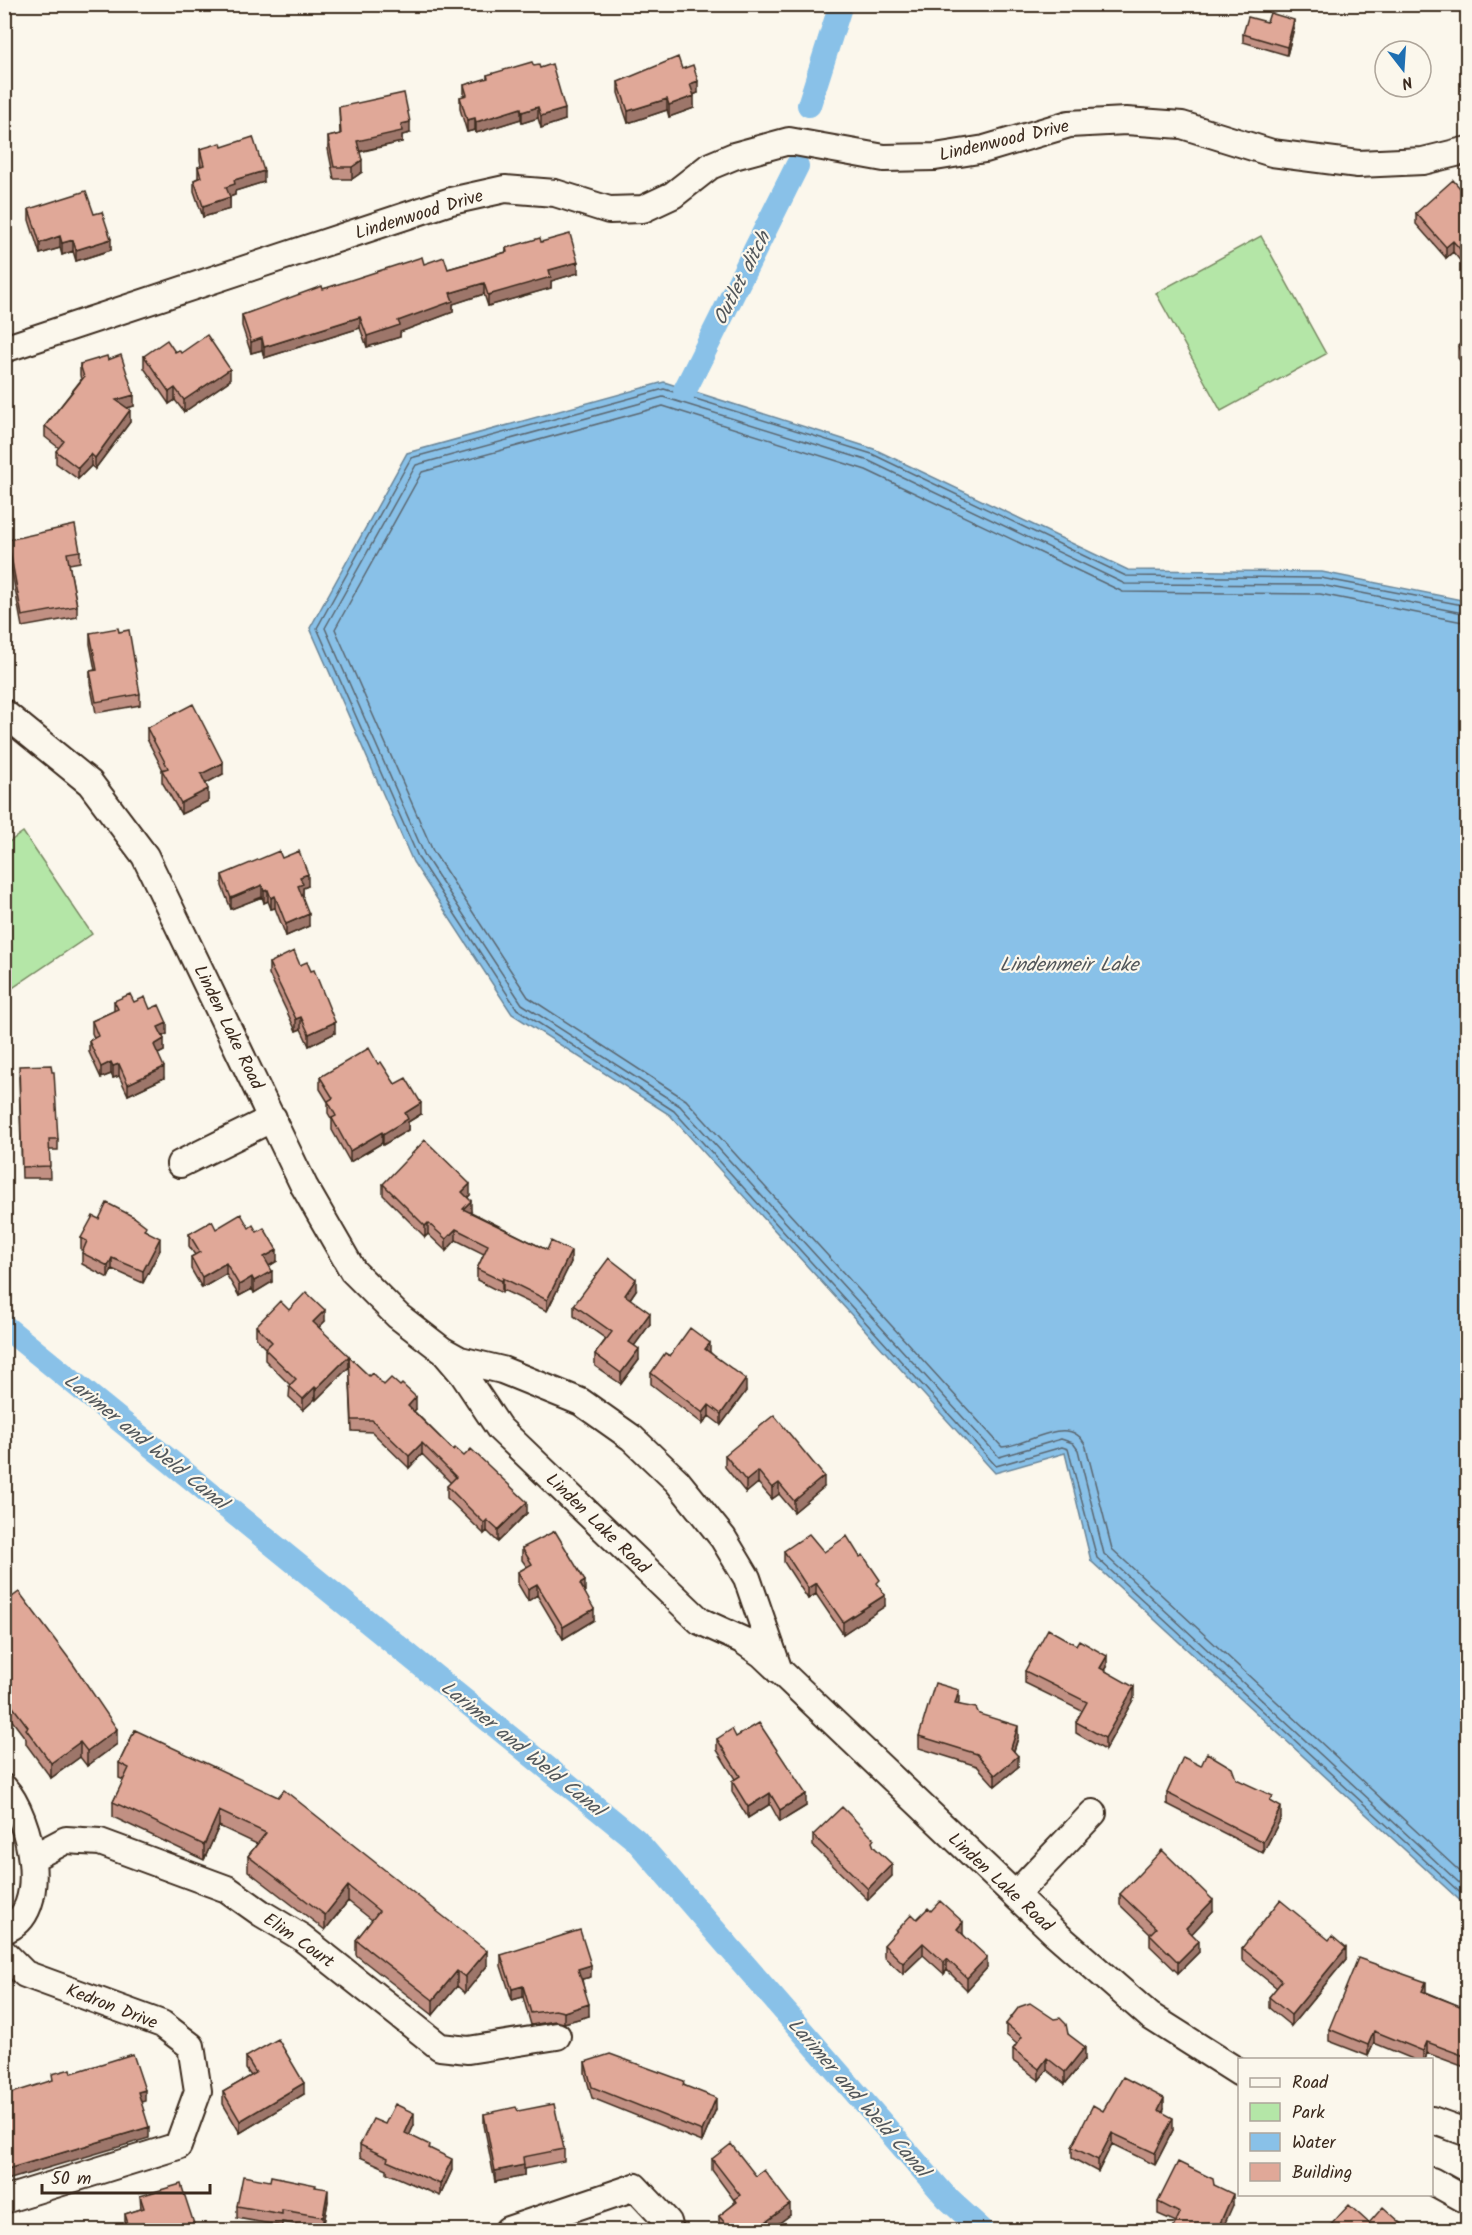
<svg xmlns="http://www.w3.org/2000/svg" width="1472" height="2235" viewBox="0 0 1472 2235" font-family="Kalam,sans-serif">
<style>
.green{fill:#b4e6a7;stroke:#788862;stroke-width:1.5}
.water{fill:#89c1e8;stroke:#6a8597;stroke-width:1.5}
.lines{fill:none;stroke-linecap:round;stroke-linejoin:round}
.shore{stroke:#5a666f;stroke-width:1.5}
.canal{stroke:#89c1e8;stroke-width:24}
.street-casing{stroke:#3b2a1e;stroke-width:30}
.street{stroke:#fbf7ec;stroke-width:26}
.wall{fill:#c19083;stroke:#3b2a1e;stroke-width:1.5}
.shaded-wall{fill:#9d766a;stroke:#3b2a1e;stroke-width:1.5}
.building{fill:#e0a898;stroke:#3b2a1e;stroke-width:1.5}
.labels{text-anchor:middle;stroke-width:4.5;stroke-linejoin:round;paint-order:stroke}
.street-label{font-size:18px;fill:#3b2a1e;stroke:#fbf7ec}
.water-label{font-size:20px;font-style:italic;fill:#52575b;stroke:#fbf7ec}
</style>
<rect width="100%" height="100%" fill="#fbf7ec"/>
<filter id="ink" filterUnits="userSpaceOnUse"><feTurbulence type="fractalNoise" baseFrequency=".0167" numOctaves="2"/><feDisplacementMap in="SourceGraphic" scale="12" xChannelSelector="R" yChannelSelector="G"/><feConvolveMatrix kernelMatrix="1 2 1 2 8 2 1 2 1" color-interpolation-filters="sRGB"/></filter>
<g filter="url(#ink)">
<path class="green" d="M1261,236L1326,354L1221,411L1156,293Z
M23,832L92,934L5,993V845Z"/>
<path class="water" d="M664,382L874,449L1128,570L1322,572L1467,601V1907L1091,1561L1065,1453L995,1473L670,1115L512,1014L413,862L310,628L407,453Z"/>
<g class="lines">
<path class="shore" d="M1468,606L1321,578L1126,576L872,454L664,389L411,458L317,628L419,859L517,1009L674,1111L996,1466L1062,1447L1068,1449L1097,1558L1468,1900
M1468,614L1321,585L1125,584L869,461L663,397L416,465L325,628L425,856L522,1004L680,1106L999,1457L1061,1439L1073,1443L1078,1450L1104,1554L1468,1891
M1468,623L1320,594L1123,592L866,470L663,406L422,472L335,629L433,851L528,997L686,1100L1002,1447C1027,1446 1072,1411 1086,1447L1112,1549L1468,1879"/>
<path class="canal" d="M809,105L841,4
M685,390L797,166
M4,1326L636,1840L947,2198L982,2230"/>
<g class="street-casing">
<path id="street" d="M4,349L451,201L505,189L555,193L609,210L643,209L673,195L710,166L734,156L789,141L884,158L935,157L985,149L1069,124L1126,121L1182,125L1272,153L1358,164L1423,161L1468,150
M4,713L90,783L145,856L304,1186L353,1271L398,1316L442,1350L460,1360L502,1370L581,1402L632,1438L677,1481L723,1538L747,1578L779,1671
M180,1164L273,1118
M446,1354L463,1374L499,1428L700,1621L742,1640L762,1654L1055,1933L1150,2016L1240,2073
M4,1788C30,1816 53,1913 4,1930
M32,1858L66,1840L100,1842L227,1889L261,1913L301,1937L440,2047L468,2050L557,2036
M1015,1895L1093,1813
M4,1953L25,1974L162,2024L191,2046L198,2091L178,2146L4,2200
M1432,2120L1468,2133
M1432,2181L1468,2201
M508,2230L635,2187L668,2222L670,2230"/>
</g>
<use href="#street" class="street"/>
</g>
<path class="wall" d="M1267,22L1294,28L1287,55L1243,42V34Z
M534,66L565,120L541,128L538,118L522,123L521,119L476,133L475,130L467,132L460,109V97L464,96V85L487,79V75Z
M682,69L698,93L693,95L694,108L669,117L667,110L628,123L618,93V82Z
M339,107L410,133L402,135V142L360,152L362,172L352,179H334L328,149V137L340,134Z
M222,147L264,182L235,191V195L230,197V209L203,217L194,191V180L198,178V167L201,166L200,160V149Z
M1467,196V269L1453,252L1446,258L1416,224V213Z
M29,209L94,214L111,250L76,261L73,251L62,255L60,248L40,254L29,220Z
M541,242L578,273L551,281V288L488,306L484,294L453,304V312L400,332V337L367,347L360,328L264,358L262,350L251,353L242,326V315L323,289L424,264L448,269L506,252V248Z
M1467,338V369L1458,358V346Z
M175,352L181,353L230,380L184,412L175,400L169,404L144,368V356Z
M108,360L134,406L127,408L130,422L95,469L91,466L78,479L56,463V451L59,448L45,437V426L81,380L80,375V364Z
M8,540L80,551V562L69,564L77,606V617L22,627L8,551Z
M119,632L140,694V705L96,713L90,683V671L95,670L90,644V633Z
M147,728L223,774L206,783L208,801L181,814L162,782V770H163L147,739Z
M282,858L308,886L303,888V896H302L309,926L286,936L275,908L271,909L268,901L264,903L262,897L231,909L222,886V875Z
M269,963L300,965L335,1033L309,1046L301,1029L296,1031L269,974Z
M114,1001L134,1002L150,1009L167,1034L163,1036L164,1051L158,1054L164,1078L128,1095L119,1076L113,1078L111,1074L101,1078L89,1052V1041L94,1038L92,1033V1021L114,1011Z
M378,1064L421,1114L408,1122V1130L383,1145L382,1143L350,1162L332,1130V1120L328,1113V1102L320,1089V1077Z
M19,1078L58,1139V1150H49L50,1178H22Z
M383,1184L470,1195L468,1197L471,1212L571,1262L547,1311L503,1290L502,1293L477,1280V1269L484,1254L456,1240L446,1251L428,1234L425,1237L383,1195Z
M99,1219L146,1231L160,1250L143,1283L112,1269L108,1278L82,1264V1253L83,1250H81V1238Z
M249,1228L277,1261L269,1266L272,1282L254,1293L252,1289L239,1296L226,1274L202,1288L191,1269V1257L195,1255L189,1246V1234L216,1229Z
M636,1290L630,1299L650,1324L634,1346L639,1360L621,1384L595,1366V1354L606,1339L574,1316V1305Z
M289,1310L325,1321L319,1327L349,1367L316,1400L315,1399L303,1410L289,1397L290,1385L265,1360V1349L266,1348L256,1338V1326Z
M710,1352L746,1391L721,1425L709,1416L703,1424L651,1384V1373L670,1356Z
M349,1357L369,1376L416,1409L414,1411L453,1450L527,1513L498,1542L487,1531L484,1534L447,1498V1486L451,1483L422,1454L409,1468L372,1432L352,1431Z
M725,1455L824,1487L794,1512L779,1494L772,1499L758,1483L746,1493L725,1467Z
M522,1548L585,1593L594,1620L563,1639L537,1595L528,1601L518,1584V1572L527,1567L522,1560Z
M784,1551L824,1552L880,1587L885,1606L843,1634L816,1594L808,1599L784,1562Z
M4,1603L117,1744L87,1766L80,1757L51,1778L26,1744V1739L4,1710Z
M1107,1667L1105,1670L1134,1698L1105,1750L1076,1733V1722L1082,1711L1025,1683V1671Z
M959,1702L958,1704L979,1714L1018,1738L1014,1751L1018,1767L995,1786L977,1766L919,1748V1736Z
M135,1730L487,1966L465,1993L457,1986L433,2015L356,1955V1940L372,1920L348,1901L325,1930L248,1871V1856L257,1844L219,1826L204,1860L113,1817V1802L124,1780L119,1778V1763Z
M736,1737L806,1806L780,1822L770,1804L748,1818L732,1792V1781L735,1779L717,1750V1739Z
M1201,1766L1236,1779L1273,1803L1281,1818L1263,1853L1167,1804V1793Z
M813,1835L874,1847L892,1876L868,1900L813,1846Z
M1120,1894L1213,1911L1191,1934L1199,1952L1178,1973L1150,1946V1934L1120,1905Z
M931,1911L963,1934L987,1968L967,1990L947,1970L944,1974L923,1955L903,1974L884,1957V1945L917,1919Z
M1242,1948L1346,1959L1291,2026L1269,2008V1997L1277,1988L1242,1960Z
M501,1955L591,1977L582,1979L589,2016L564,2023L555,2021L531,2025L523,1997L512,2000L501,1966Z
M1426,1992L1467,2009V2007V2068L1427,2053L1425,2060H1415L1374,2043L1368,2056L1329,2041V2029Z
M1006,2024L1068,2034L1085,2059L1065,2084L1047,2070L1039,2080L1013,2061V2049L1017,2044L1006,2035Z
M246,2057L304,2094L240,2133L223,2104V2092L251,2076L246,2069Z
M585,2062L684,2085L716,2109L702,2142L592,2098L585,2073Z
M1164,2109L1163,2113L1173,2130L1155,2165L1112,2144L1098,2172L1072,2158V2147L1103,2111Z
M518,2111L564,2149V2161L524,2169V2176L495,2182L484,2125V2114Z
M385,2124L414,2125L409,2135L430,2148L452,2170L440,2196L387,2173V2169L360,2157V2145Z
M712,2159L790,2215L770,2230H722L719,2227V2216L734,2204V2200L712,2170Z
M270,2181L316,2187L328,2201L323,2229L282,2222V2226L237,2218V2206Z
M1214,2185L1233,2205L1176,2222L1158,2214V2202Z
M140,2196L196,2230H126L125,2226V2214L141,2209Z"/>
<path class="shaded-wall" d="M1294,20V28L1287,55V47Z
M698,81V93L690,96V84Z
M694,96V108L669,117V105Z
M667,99V110L628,123V111Z
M538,107V118L522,123V112Z
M521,108V119L476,133V122Z
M565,109V120L541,128V116Z
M475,118V130L467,132V120Z
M410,122V133L402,135V142L357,152V141L401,124Z
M362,160V172L352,179V167Z
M264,171V182L235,191V195L226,198V187L234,180Z
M230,197V209L203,217V206Z
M60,236V248L40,254V243Z
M111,239V250L76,261V250Z
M73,240V251L62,255V243Z
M1453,241V252L1446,258V247Z
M578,262V273L551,281V288L488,306V295L549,270Z
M484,283V294L453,304V312L400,332V337L367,347V336L398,321L450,293Z
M360,317V328L264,358V347Z
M262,338V350L251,353V342Z
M230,369V380L184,412V400Z
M175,388V400L169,404V392Z
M134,395V406L116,411V400Z
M130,410V422L95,469V458Z
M91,454V466L78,479V468Z
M223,763V774L201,786V774Z
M208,789V801L181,814V803Z
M308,874V886L303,888V896L298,898V886L300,877Z
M262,885V897L231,909V898Z
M268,890V901L264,903V891Z
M275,896V908L271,909V898Z
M309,914V926L286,936V924Z
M301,1017V1029L296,1031V1019Z
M335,1022V1033L309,1046V1034Z
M167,1023V1034L158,1038V1027Z
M164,1039V1051L154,1056V1045Z
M111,1062V1074L101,1078V1067Z
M119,1064V1076L113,1078V1066Z
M164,1067V1078L128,1095V1084Z
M421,1103V1114L408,1122V1130L383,1145V1134L405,1113Z
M382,1132V1143L350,1162V1151Z
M470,1184V1195L462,1203V1192Z
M471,1201V1212L463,1220V1209Z
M428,1223V1234L425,1237V1226Z
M456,1229V1240L446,1251V1239Z
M160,1238V1250L143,1283V1271Z
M277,1250V1261L264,1269V1257Z
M571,1251V1262L547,1311V1300Z
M112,1258V1269L108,1278V1266Z
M226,1263V1274L202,1288V1277Z
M272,1271V1282L254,1293V1281Z
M252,1277V1289L239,1296V1285Z
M503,1278V1290L502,1293V1281Z
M636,1279V1290L625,1306V1295Z
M325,1310V1321L313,1333V1322Z
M650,1313V1324L629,1353V1342Z
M710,1343V1354L705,1349Z
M639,1349V1360L621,1384V1373Z
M349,1356V1367L316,1400V1389Z
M746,1379V1391L721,1425V1414Z
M315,1387V1399L303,1410V1399Z
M416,1397V1409L408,1417V1406Z
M709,1405V1416L703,1424V1413Z
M422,1443V1454L409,1468V1456Z
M758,1471V1483L746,1493V1481Z
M824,1476V1487L794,1512V1501Z
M779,1483V1494L772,1499V1488Z
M527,1502V1513L498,1542V1530Z
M487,1520V1531L484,1534V1523Z
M585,1581V1592L580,1584Z
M816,1583V1594L808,1599V1588Z
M537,1584V1595L528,1601V1589Z
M885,1595V1606L843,1634V1622Z
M594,1609V1620L563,1639V1627Z
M1107,1656V1667L1100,1679V1668Z
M1134,1687V1698L1105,1750V1738Z
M959,1690V1702L955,1715V1704Z
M1018,1726V1738L1011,1759V1748Z
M117,1729V1744L87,1766V1751Z
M80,1742V1757L51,1778V1763Z
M1018,1756V1767L995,1786V1775Z
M770,1793V1804L748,1818V1807Z
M806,1794V1806L780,1822V1810Z
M1281,1807V1818L1263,1853V1842Z
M219,1811V1826L204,1860V1845Z
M892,1864V1876L868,1900V1889Z
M348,1886V1901L325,1930V1915Z
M1213,1900V1911L1186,1940V1928Z
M963,1922V1934L957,1940V1929Z
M1199,1941V1952L1178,1973V1962Z
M923,1943V1955L903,1974V1963Z
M1346,1948V1959L1291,2026V2015Z
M487,1951V1966L465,1993V1977Z
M987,1957V1968L967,1990V1978Z
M947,1959V1970L944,1974V1962Z
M591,1965V1977L578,1980V1969Z
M457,1971V1986L433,2015V2000Z
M1426,1982V1994L1422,1991Z
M523,1986V1997L512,2000V1989Z
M589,2004V2016L564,2023V2012Z
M1374,2031V2043L1368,2056V2045Z
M1427,2042V2053L1425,2060H1423V2051Z
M1085,2047V2059L1065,2084V2072Z
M1047,2058V2070L1039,2080V2069Z
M304,2083V2094L240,2133V2121Z
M145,2090V2101L138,2103V2092Z
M716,2098V2109L702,2142V2131Z
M1164,2098V2109L1158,2122V2110Z
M414,2113V2125L405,2145V2133Z
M1173,2118V2130L1155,2165V2153Z
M149,2127V2138L4,2181V2170Z
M1112,2133V2144L1098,2172V2160Z
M452,2159V2170L440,2196V2184Z
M524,2165V2176L495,2182V2171Z
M328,2189V2201L323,2229V2217Z
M1233,2194V2205L1222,2230H1217Z
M790,2204V2215L770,2230H755Z"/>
<path class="building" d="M1270,13L1294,20L1287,47L1243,34L1248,17L1267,22Z
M678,57L682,69L693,65L698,81L690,84L694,96L669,105L667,99L628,111L618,82Z
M532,62L534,66L539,65L540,68L552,64L565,109L541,116L538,107L522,112L521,108L476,122L475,118L467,120L460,97L467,95L464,85L488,78L487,75Z
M404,93L410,122L401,124L402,131L357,141L362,160L352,167H334L328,137L341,134L339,107Z
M253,137L264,171L234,180L235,184L226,187L230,197L203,206L194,180L201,177L198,167L204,165L200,149L221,143L222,147Z
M1453,180L1467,196V257L1453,241L1446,247L1416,213Z
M86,191L94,214L102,212L111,239L76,250L73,240L62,243L60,236L40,243L29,209Z
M570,234L578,262L549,270L551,277L488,295L484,283L450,293L453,301L398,321L400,325L367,336L360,317L264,347L262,338L251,342L242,315L322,286L323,289L422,257L424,264L444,257L448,269L507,252L506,248L540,238L541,242Z
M207,335L230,369L184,400L175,388L169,392L144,356L167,340L175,352L179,350L181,353Z
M1467,338V357L1458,346Z
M121,355L134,395L116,400L130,410L95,458L91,454L78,468L56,451L64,441L45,426L84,377L80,364L107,356L108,360Z
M75,525L80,551L67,553L77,606L22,616L8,540Z
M118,628L119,632L129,630L140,694L96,702L90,671L97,670L90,633Z
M193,704L223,763L201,774L208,789L181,803L162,770L168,768L147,728Z
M279,851L282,858L299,851L308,874L300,877L303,884L298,886L309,914L286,924L275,896L271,898L268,890L264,891L262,885L231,898L222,875Z
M294,951L300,965L307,962L311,971L314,970L335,1022L309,1034L301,1017L296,1019L269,963Z
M130,994L134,1002L145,997L150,1009L159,1005L167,1023L158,1027L164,1039L154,1045L164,1067L128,1084L119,1064L113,1066L111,1062L101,1067L89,1041L98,1036L92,1021L118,1009L114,1001Z
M369,1048L378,1064L381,1062L395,1084L406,1078L421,1103L405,1113L408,1119L383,1134L382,1132L350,1151L332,1118L336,1116L328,1101L333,1098L320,1077Z
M51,1065L52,1072H54L58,1139H49L50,1166L22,1167L19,1066Z
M425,1140L470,1184L462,1192L471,1201L463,1209L547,1250L551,1241L571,1251L547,1300L503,1278L502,1281L477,1269L488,1245L456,1229L446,1239L428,1223L425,1226L383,1184Z
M107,1203L134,1217L146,1226L144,1230L160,1238L143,1271L112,1258L108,1266L82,1253L87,1241L81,1238L93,1216L99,1219Z
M241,1214L249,1228L253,1225L257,1232L264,1228L277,1250L264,1257L272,1271L254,1281L252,1277L239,1285L226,1263L202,1277L191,1257L200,1252L189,1234L212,1221L216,1229Z
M609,1258L636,1279L625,1295L650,1313L629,1342L639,1349L621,1373L595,1354L612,1332L574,1305Z
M306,1292L325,1310L313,1322L349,1356L316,1389L315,1387L303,1399L289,1386L296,1379L265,1349L272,1342L256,1326L280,1301L289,1310Z
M690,1328L710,1343L705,1349L746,1379L721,1414L709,1405L703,1413L651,1373L665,1353L670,1356Z
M349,1357L369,1376L372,1373L384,1385L391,1378L400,1386L402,1384L416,1397L408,1406L453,1450L455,1448L464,1456L471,1449L527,1502L498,1530L487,1520L484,1523L447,1486L456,1477L422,1443L409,1456L372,1420H352Z
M774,1415L824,1476L794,1501L779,1483L772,1488L758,1471L746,1481L725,1455Z
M555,1531L585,1581L580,1584L594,1609L563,1627L537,1584L528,1589L518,1572L532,1564L522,1548Z
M809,1534L824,1552L847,1536L860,1557L863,1555L880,1580L877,1583L885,1595L843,1622L816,1583L808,1588L784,1551Z
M19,1592L73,1664L117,1729L87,1751L80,1742L51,1763L26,1729L28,1727L4,1695V1603Z
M1048,1629L1076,1645L1079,1640L1107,1656L1100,1668L1134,1687L1105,1738L1076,1722L1087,1702L1025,1671Z
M935,1683L959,1690L955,1704L976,1708L979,1714L1018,1726L1011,1748L1018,1756L995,1775L977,1754L919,1736Z
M759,1723L806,1794L780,1810L770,1793L748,1807L732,1781L740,1776L717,1739L732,1729L736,1737Z
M135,1730L278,1797L284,1790L487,1951L465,1977L457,1971L433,2000L356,1940L379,1911L348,1886L325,1915L248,1856L266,1833L219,1811L204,1845L113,1802L129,1768L119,1763Z
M1207,1753L1232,1768L1236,1779L1273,1796L1270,1801L1281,1807L1263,1842L1167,1793L1183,1757L1201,1766Z
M842,1807L874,1839L872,1842L874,1847L892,1864L868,1889L813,1835Z
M1162,1850L1213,1900L1186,1928L1199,1941L1178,1962L1150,1934L1156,1928L1120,1894Z
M1280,1900L1329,1940L1332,1936L1346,1948L1291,2015L1269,1997L1282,1981L1242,1948Z
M940,1901L963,1922L957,1929L987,1957L967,1978L947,1959L944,1962L923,1943L903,1963L884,1945L912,1914L917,1919L928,1908L931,1911Z
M580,1930L591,1965L578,1969L589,2004L564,2012L555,2010L531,2013L523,1986L512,1989L501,1955Z
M1358,1958L1426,1982L1422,1991L1467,2009V2007V2057L1427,2042L1423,2051L1374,2031L1368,2045L1329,2029Z
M1030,2003L1054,2019L1060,2018L1066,2024L1068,2034L1085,2047L1065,2072L1047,2058L1039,2069L1013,2049L1022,2037L1006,2024L1019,2007Z
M278,2039L304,2083L240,2121L223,2092L256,2073L246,2057Z
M133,2054L145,2090L138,2092L149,2127L4,2170V2091L11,2089L12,2093L53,2080L52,2074L71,2069L72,2073Z
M610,2054L684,2081L683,2085L716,2098L702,2131L592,2087L585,2062Z
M1123,2077L1164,2098L1158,2110L1173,2118L1155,2153L1112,2133L1098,2160L1072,2147L1093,2105L1103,2111Z
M395,2104L414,2113L405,2133L430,2145L429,2148L452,2159L440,2184L387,2161L388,2158L360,2145L373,2119L385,2124Z
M554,2104L564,2149L523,2157L524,2165L495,2171L484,2114L516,2107L518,2111Z
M731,2144L756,2176L764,2170L790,2204L755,2230H731L719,2216L737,2202L734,2199L740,2195L712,2159Z
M1178,2162L1213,2179L1214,2185L1233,2194L1217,2230H1172L1180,2213L1158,2202Z
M243,2176L270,2181L271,2176L316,2185L315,2187L328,2189L323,2217L282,2210V2214L237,2206Z
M181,2184L196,2230H130L125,2214L144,2208L140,2196Z
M1349,2205L1369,2223L1383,2207L1409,2230H1329L1327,2229Z"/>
</g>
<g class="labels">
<g class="street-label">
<text transform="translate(1004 140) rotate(-13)" y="6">Lindenwood Drive</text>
<text transform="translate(419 214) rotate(-17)" y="6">Lindenwood Drive</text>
<text transform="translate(229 1027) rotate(64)" y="6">Linden Lake Road</text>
<text transform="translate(598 1523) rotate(44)" y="6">Linden Lake Road</text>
<text transform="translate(1001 1882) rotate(43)" y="6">Linden Lake Road</text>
<text transform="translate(299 1940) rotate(35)" y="6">Elim Court</text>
<text transform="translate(112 2006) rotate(21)" y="6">Kedron Drive</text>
</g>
<g class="water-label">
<text transform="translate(741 278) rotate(-63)" y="7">Outlet ditch</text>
<text x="1069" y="971">Lindenmeir Lake</text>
<text transform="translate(146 1441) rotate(39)" y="7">Larimer and Weld Canal</text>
<text transform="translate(523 1748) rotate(39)" y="7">Larimer and Weld Canal</text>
<text transform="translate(859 2097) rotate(49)" y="7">Larimer and Weld Canal</text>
</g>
</g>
<rect width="1472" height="2235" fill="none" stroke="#fbf7ec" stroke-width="24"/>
<rect x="12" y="12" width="1448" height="2211" fill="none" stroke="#3b2a1e" stroke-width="2" filter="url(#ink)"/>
<rect x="1238" y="2058" width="195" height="138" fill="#fbf7ec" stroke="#aea59a" stroke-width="1.5"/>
<rect x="1250" y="2078" width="30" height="9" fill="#fbf7ec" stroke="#aea59a" stroke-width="1.5"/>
<text x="1292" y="2088" font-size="18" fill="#3b2a1e">Road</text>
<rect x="1250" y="2103" width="30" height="18" fill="#b4e6a7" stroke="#aea59a" stroke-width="1.5"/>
<text x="1292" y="2118" font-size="18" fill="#3b2a1e">Park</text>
<rect x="1250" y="2133" width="30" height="18" fill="#89c1e8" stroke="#aea59a" stroke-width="1.5"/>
<text x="1292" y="2148" font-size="18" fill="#3b2a1e">Water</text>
<rect x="1250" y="2163" width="30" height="18" fill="#e0a898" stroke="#aea59a" stroke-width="1.5"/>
<text x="1292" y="2178" font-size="18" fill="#3b2a1e">Building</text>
<g transform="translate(1403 69) rotate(163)"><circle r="28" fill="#fbf7ec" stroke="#aea59a" stroke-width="1.5"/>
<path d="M0-4.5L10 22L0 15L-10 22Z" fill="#1f6fb2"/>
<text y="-9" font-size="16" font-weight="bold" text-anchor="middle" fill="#3b2a1e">N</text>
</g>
<path d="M42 2184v9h168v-9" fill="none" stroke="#3b2a1e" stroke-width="3"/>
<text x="51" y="2184" font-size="18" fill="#3b2a1e" stroke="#fbf7ec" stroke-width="4.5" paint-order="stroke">50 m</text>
</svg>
